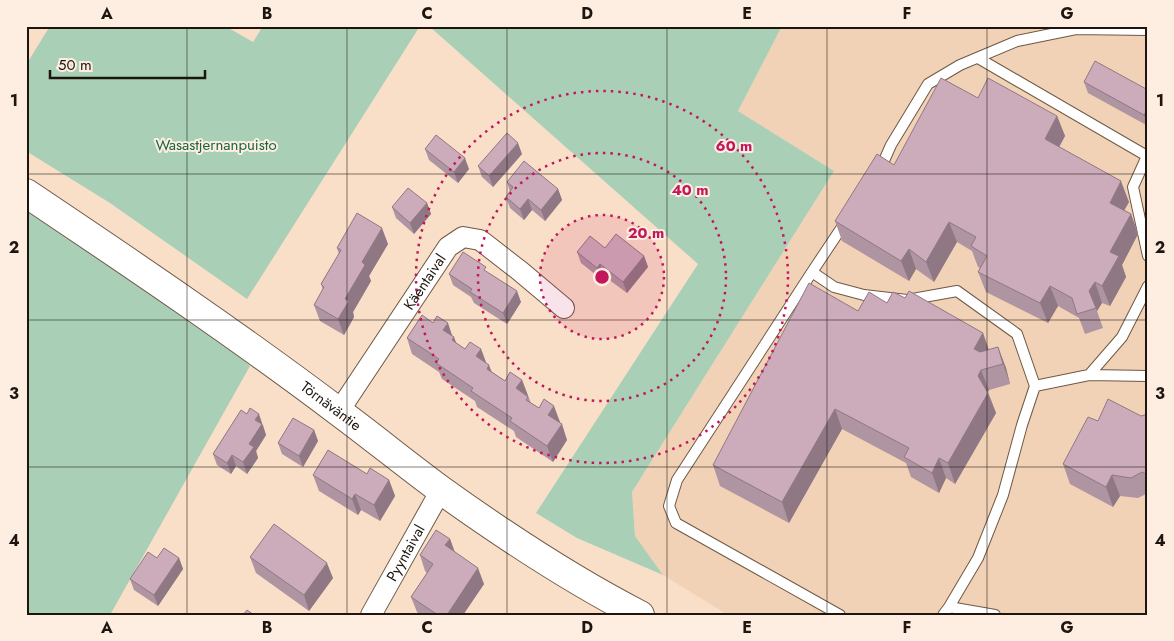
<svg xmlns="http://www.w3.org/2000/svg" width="1174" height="641" viewBox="0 0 1174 641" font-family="Jost,sans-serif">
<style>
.built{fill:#f2d2b6}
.green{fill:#a9d0b7}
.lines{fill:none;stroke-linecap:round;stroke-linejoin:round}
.lane-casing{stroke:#6e5845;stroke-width:12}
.street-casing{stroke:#6e5845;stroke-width:22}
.primary-casing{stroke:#6e5845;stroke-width:30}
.lane{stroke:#fff;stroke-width:10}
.street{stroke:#fff;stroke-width:20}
.primary{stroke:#fff;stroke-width:28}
.wall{fill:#af94a1}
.shaded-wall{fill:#8f7883}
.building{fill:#ccacbb;stroke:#8f7883}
.grid{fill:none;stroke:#1e150e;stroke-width:1;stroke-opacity:0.55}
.ring{fill:none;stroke:#c2185b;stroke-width:2.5;stroke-dasharray:2.5 5}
.labels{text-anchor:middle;stroke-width:4;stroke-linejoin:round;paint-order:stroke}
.park-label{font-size:15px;fill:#16663f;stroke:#feeee1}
.street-label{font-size:15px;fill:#1e150e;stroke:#feeee1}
.centre{fill:#c2185b;stroke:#feeee1;stroke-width:2.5}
.ring-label{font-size:15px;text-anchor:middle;font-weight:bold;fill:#c2185b;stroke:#feeee1;stroke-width:4;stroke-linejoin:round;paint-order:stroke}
.neatline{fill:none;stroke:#1e150e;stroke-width:2}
.grid-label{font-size:16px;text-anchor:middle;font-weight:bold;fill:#1e150e}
</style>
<rect width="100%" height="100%" fill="#f9dec8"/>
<path class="built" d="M782,26H1148V615H728L663,575L635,536L632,492L834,171L738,111Z"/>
<path class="green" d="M50,26H225L253,42L263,26H420L247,299L110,203L26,151V65Z
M429,26H782L738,111L834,171L632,492L635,536L663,575L577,538L536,513L698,264Z
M26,208L221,340L250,366L110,615H26Z"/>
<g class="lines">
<g class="lane-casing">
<path id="lane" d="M978,58L1147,156L1148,155
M1147,156L1133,187L1148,256
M879,172L891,145L928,84L960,65L1017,41L1076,29L1148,30
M846,221L812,272L834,287L864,295L907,300L957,291L1017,334L1035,386L1022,425L1003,495L978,558L949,607
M812,272L677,480L669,506L676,523L840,615
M1089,375L1122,337L1148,286
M1035,386L1089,375L1148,376
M943,615L949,607L995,615"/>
</g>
<g class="street-casing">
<g id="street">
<path id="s1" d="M339,411L448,247L463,237L480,240L520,271L564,308"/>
<path id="s2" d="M371,615L441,490"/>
</g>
</g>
<g class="primary-casing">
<g id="primary">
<path id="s3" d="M26,193C132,264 237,335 339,412C374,438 407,465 441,490C505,536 570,579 640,615"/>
</g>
</g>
<use href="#lane" class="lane"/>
<use href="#street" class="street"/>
<use href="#primary" class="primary"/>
</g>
<path class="wall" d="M1084,82L1148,90V126L1088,93Z
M978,98L1057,116L1065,136L1059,147L1129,202L1124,210L1131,214L1138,234L1122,265L1126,277L1110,306L1102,303L1097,311L1103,328L1085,334L1079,318L1058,306L1048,323L986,292L978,272L980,268L978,267L972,251L957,242L934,282L916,269L909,281L842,241L835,221L894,165Z
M425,149L469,169L458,183L429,160Z
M522,154L493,187L482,177L478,166Z
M507,182L558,189L562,200L545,221L532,210L524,220L510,208L506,197L510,192Z
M427,203L431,214L414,234L396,218L392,207Z
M388,244L369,276L371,281L353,312L354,317L344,335L320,321L314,305L323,290L321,284L339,254L337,248Z
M605,248L644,256L648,267L627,293L604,276L601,279L581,263L577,252Z
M488,273L521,302L507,324L474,303L471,297L453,285L449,274Z
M905,298L983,333L989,350L998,347L1006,368L1010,384L989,390L988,392L996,413L955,484L946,478L939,493L911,477L906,463L842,429L789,523L720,486L713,465L858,311L887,303Z
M453,336L456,343L465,349H481L486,363L492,372L505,381L522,380L531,403L560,422H559L567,440L553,462L516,437L514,431L477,407L475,401L442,379L439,372L412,354L407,338Z
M1148,414V493L1138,498L1120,496L1113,507L1070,484L1063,464L1141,416Z
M263,425L266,435L256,451L258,458L247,474L236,466L231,474L217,465L213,454Z
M314,430L318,441L303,467L282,454L278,443Z
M367,474L389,480L395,496L380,521L361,510L358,515L319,491L313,475Z
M450,539L454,551L484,584L463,615H420L417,612L411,597L427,573L425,571L420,555Z
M250,557L333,578L309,611L256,573Z
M157,558H179L183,569L158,606L134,590L130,579Z"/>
<path class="shaded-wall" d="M1148,108V125L1144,115Z
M1057,116L1065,136L1052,160L1045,139Z
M518,143L522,154L493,187L489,176Z
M465,158L469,169L458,183L454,172Z
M1121,181L1129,202L1117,223L1110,203Z
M558,189L562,200L545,221L541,210Z
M528,199L532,210L524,220L520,209Z
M427,203L431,214L414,234L410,223Z
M1131,214L1138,234L1122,265L1126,277L1110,306L1102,286L1110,252Z
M949,222L957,242L934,282L926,262Z
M382,228L388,244L369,276L371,281L353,312L354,317L344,335L338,319L345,299L362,262Z
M909,249L916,269L909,281L901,261Z
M644,256L648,267L627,293L623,282Z
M600,264L604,276L601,279L597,268Z
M1095,282L1102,303L1097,311L1089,291Z
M1050,286L1058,306L1048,323L1040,303Z
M517,291L521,302L507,324L503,313Z
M448,323L453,338L454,337L460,353L443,330Z
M983,333L990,354L981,369L974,349Z
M998,347L1006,368L1010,384L1003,364Z
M481,349L487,365L476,356Z
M489,365L495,381L487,369Z
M981,370L989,390L985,396L978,376Z
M522,380L528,396L516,388Z
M988,393L996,413L955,484L948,463Z
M554,406L560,422L553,431L548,415Z
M835,409L842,429L789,523L782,502Z
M259,414L266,435L256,451L258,458L247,474L243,462L249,444L255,420Z
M562,424L567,440L553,462L547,446Z
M314,430L318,441L303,467L299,456Z
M232,455L236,466L231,474L227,463Z
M939,458L946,478L939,493L932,473Z
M1112,475L1120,496L1113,507L1106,487Z
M389,480L395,496L380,521L374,505Z
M355,494L361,510L358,515L352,499Z
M450,539L456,555L445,545Z
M179,558L183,569L158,606L154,595Z
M327,563L333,578L309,611L304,595Z
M478,568L484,584L463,615H447Z"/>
<path class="building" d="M1095,61L1148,90V108L1144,115L1084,82Z
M941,78L978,98L988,78L1057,116L1045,139L1121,181L1110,203L1131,214L1110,252L1119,256L1102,286L1095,282L1089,291L1096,308L1077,314L1072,298L1050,286L1040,303L978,272L987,256L971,246L976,237L949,222L926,262L909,249L901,261L835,221L877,154L894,165Z
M507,133L518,143L489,176L478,166Z
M436,135L465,158L454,172L425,149Z
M524,161L558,189L541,210L528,199L520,209L506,197L513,187L507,182Z
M408,188L427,203L410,223L392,207Z
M357,213L382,228L362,262L365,265L345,299L349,301L338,319L314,305L324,287L321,284L341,250L337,248Z
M616,234L644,256L623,282L600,264L597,268L577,252L590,236L605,248Z
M463,252L486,267L484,270L517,291L503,313L470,292L472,289L449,274Z
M809,283L858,311L869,292L887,303L893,292L905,298L909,291L983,333L974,349L980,352L998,347L1003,364L981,370L978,376L988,393L948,463L939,458L932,473L904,457L909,448L835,409L782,502L713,465Z
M422,315L433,323L437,316L448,323L443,330L454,337L452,340L465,349L470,342L481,349L476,356L489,365L487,369L505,381L510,372L522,380L516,388L528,397L526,400L539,408L544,399L554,406L548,415L562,424L547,446L510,421L512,418L471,391L473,388L436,363L439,359L407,338Z
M1108,399L1141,416L1148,414V475L1142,472L1131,478L1112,475L1106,487L1063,464L1088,417L1098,421Z
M250,408L259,414L255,420L262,424L249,444L254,447L243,462L232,455L227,463L213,454L241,410L247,414Z
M293,418L314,430L299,456L278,443Z
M328,450L367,474L370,468L389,480L374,505L355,494L352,499L313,475Z
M274,524L327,563L304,595L250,557Z
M436,530L450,539L445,545L478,568L447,615H438L411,597L433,564L420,555Z
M164,548L179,558L154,595L130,579L148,552L157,558Z
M247,610L254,615H243Z"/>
<path class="grid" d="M187,26V615M347,26V615M507,26V615M667,26V615M827,26V615M987,26V615M26,174H1148M26,320H1148M26,467H1148"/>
<circle cx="602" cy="277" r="62" fill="#c2185b" fill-opacity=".12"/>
<g class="ring">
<circle cx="602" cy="277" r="62"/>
<circle cx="602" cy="277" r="124"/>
<circle cx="602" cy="277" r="186"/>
</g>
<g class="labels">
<g class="park-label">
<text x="216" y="150">Wasastjernanpuisto</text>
</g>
<g class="street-label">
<text dy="5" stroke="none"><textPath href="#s1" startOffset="155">Käentaival</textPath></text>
<text dy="5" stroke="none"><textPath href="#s3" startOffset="372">Törnäväntie</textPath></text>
<text dy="5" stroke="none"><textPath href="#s2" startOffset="71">Pyyntaival</textPath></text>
</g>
</g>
<circle cx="602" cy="277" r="8" class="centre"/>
<g class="ring-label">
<text x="734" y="151">60 m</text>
<text x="690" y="195">40 m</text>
<text x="646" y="238">20 m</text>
</g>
<rect width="1174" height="641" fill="none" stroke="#feeee1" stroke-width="55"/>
<path d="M50 70v8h155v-8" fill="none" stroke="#1e150e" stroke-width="2.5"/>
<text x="58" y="70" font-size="15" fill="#1e150e" stroke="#feeee1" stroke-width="4" paint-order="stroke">50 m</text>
<rect x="28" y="28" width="1118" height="586" class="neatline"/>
<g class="grid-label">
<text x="107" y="19">A</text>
<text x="267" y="19">B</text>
<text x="427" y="19">C</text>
<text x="587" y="19">D</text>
<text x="747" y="19">E</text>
<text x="907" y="19">F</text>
<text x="1067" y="19">G</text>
<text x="14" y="106">1</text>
<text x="1160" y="106">1</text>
<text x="14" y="253">2</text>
<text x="1160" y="253">2</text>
<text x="14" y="399">3</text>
<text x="1160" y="399">3</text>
<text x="14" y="546">4</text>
<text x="1160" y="546">4</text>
<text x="107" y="633">A</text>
<text x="267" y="633">B</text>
<text x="427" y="633">C</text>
<text x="587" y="633">D</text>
<text x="747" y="633">E</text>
<text x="907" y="633">F</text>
<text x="1067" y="633">G</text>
</g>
</svg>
